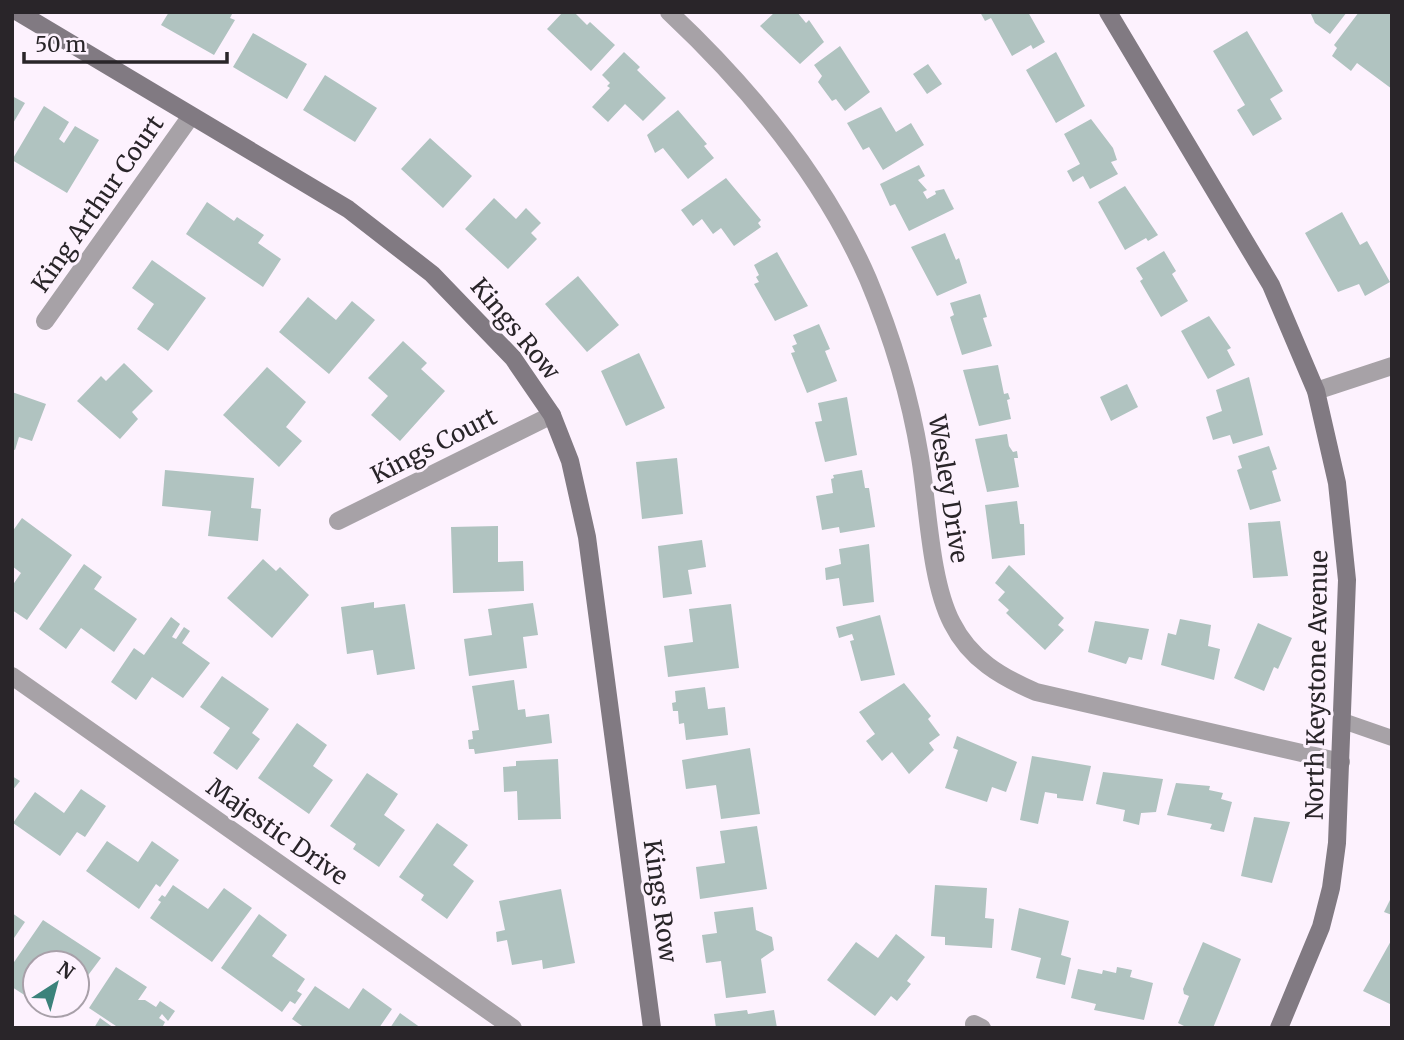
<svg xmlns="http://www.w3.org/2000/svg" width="1404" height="1040" viewBox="0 0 1404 1040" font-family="Merriweather,serif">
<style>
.building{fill:#b0c3c0}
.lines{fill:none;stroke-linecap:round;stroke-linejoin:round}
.lane{stroke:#a7a2a7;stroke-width:16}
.street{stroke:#a7a2a7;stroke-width:18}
.secondary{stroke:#817a82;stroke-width:18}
.labels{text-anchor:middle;stroke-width:6;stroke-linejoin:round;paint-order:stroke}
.street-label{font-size:24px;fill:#292529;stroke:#fdf2fe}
</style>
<rect width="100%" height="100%" fill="#fdf2fe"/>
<path class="building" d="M169,12H233L230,18L235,20L214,55L161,25Z
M563,12H574L587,25L590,22L615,45L591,71L547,29Z
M775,12H797L806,23L809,20L824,42L800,64L760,26Z
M980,12H1028L1045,42L1033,49L1031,45L1012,56L991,18L985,21Z
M1310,12H1347L1330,34L1315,23Z
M1359,12H1392V89L1357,63L1351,71L1332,56L1337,48L1334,45Z
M1247,31L1283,91L1270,99L1282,119L1253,136L1237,110L1245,105L1213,51Z
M253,33L307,64L287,99L233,67Z
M840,46L870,92L845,111L836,99L832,101L818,82L822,76L814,65Z
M624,52L640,67L637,70L666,98L643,121L625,104L608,122L592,107L610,88L607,86L610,83L602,75Z
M1056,52L1085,106L1056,123L1026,70Z
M928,64L942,84L927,94L913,74Z
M325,75L377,108L355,142L303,110Z
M12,96L25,103L12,125Z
M44,106L69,122L59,139L64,143L75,126L99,140L67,193L12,160Z
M881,107L896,132L911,123L924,145L883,170L869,147L863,150L847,123Z
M678,110L707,144L704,146L714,158L688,179L663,148L655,153L647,135Z
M1091,119L1113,148L1117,160L1111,162L1118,174L1090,189L1083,176L1073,182L1067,171L1080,164L1064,134Z
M430,138L472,176L443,208L401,169Z
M919,165L925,176L918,180L927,190L923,192L927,199L936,194L935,191L944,189L954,209L909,231L895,204L890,206L880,184Z
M726,178L761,220L758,223L761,227L734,246L721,228L713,234L702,219L693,226L681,210Z
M1125,186L1158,235L1148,241L1146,238L1125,250L1098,202Z
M494,198L516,219L526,208L541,223L531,233L537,239L508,269L465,229Z
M207,202L234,221L237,217L264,235L258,243L281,259L263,287L186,234Z
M1342,212L1360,245L1367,241L1390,282L1365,296L1359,284L1338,292L1305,233Z
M945,233L956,260L959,258L967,283L937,296L911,247Z
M1164,251L1176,271L1172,274L1188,301L1161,317L1140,281L1143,279L1136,268Z
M777,252L808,306L775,321L754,284L759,282L756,277L759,275L754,265Z
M152,260L206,298L168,351L137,329L154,304L132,288Z
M578,276L619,325L587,352L545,304Z
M980,294L987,317L983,318L992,346L962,355L950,317L954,315L950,303Z
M308,297L336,320L352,301L375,320L329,374L279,332Z
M1209,316L1231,348L1227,350L1235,365L1208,379L1181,331Z
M819,324L830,349L825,351L837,381L807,393L791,353L795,352L792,346L797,344L793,335Z
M403,341L427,363L421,369L445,391L400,441L371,415L388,396L368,378Z
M639,353L665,408L626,426L601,371Z
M124,363L153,391L132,412L138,419L120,439L77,401L101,376L106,381Z
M998,365L1004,394L1008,393L1010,399L1007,400L1011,419L979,426L963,370Z
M267,367L306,402L286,427L302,441L279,467L223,415Z
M1249,377L1263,435L1233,444L1230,435L1213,440L1206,417L1222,411L1216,390Z
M1127,384L1138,407L1111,421L1100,397Z
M12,392L46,404L32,441L19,437L15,450L12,449Z
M847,397L857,455L825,462L815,422L822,421L818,403Z
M1007,434L1009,446L1013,452L1017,451L1018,458H1014L1019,487L987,492L975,439Z
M1269,446L1277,469L1272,471L1281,501L1250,510L1237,470L1242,468L1238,456Z
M677,458L683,514L642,519L636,462Z
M165,470L254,478L251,508L261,509L258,541L208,536L211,511L162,506Z
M862,470L865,488H869L875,527L840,533L839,527L822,530L816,496L833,493L831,479L834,478L833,475Z
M1017,501L1020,524H1024L1025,555L992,559L985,505Z
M22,518L72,555L27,620L12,610V586L21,573L12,566V532Z
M1280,521L1288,576L1253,578L1248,523Z
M498,526V562L523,561L524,591L453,593L451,527Z
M702,540L706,567L688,570L692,594L663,598L658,546Z
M869,544L874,602L843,606L839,578L826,580L825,568L841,564L839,549Z
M263,559L276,571L280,567L309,595L272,638L227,598Z
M84,564L102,577L94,589L137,619L114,652L81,628L66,649L39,629Z
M1009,565L1064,618L1058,625L1064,630L1045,650L1006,613L1009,610L998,600L1005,592L995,583Z
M374,602V608L405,604L415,669L377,675L373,650L347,654L341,607Z
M533,603L538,635L523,637L527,668L469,676L464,639L492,635L488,609Z
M731,604L739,668L668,677L664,646L693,642L689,609Z
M880,615L895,675L861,681L850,641L854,640L852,634L839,638L836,627Z
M171,617L180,624L172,637L176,639L184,627L190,631L182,643L210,663L183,698L152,677L136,700L111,682L134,648L144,655Z
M1180,619L1211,625L1208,646L1220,649L1214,680L1161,665L1168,633L1176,635Z
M1095,621L1149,629L1142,660L1129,657L1126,664L1088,652Z
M1258,623L1292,638L1278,669L1274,667L1264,691L1234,678Z
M222,676L269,709L252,733L260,739L237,770L213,753L230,728L200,707Z
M514,680L518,710L525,709L526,717L549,714L552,743L475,754L474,749H469L468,740L473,739L472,731L479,730L472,686Z
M904,683L931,716L928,719L940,735L929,743L934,750L909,774L892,752L882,761L866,741L875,734L859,712Z
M705,687L708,709L725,707L728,735L686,740L684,723L679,724L678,711H673L672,703L676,702L675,691Z
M297,723L327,745L313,766L333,780L309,814L258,778Z
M957,736L1017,762L1006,792L992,787L987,802L945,788L958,750L953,748Z
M750,748L760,814L721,819L716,785L686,789L682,760Z
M1032,756L1091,766L1083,801L1057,798V794L1045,792L1038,824L1020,820Z
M558,759L561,819L518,820L517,791L504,792L503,767L516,766V761Z
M1103,772L1163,779L1156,812L1141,813L1139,825L1123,821L1125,810L1096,804Z
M367,773L398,794L384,815L405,830L379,867L353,849L356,844L330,826Z
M12,776L20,781L12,791Z
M1176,783L1210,786L1209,790L1223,793L1221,799L1232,802L1224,832L1210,829L1212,824L1167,815Z
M81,789L106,806L85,837L77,832L60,856L13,823L35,792L64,813Z
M1254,817L1290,822L1272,883L1241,876Z
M437,823L468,845L453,865L474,881L447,919L421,900L424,895L399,877Z
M757,826L767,889L700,899L696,867L725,863L720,831Z
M107,841L138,862L152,841L179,860L160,887L156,884L139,909L86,871Z
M173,885L208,909L224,888L252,908L212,962L150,918L161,902L158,900L162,895L165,897Z
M935,885L987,888L985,918L994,919L992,948L945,945V937L931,936Z
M561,889L575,963L543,969L542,960L512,965L507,940L497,942L496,932L505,930L499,901Z
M1392,896V915L1384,912Z
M753,907L756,930L772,937L774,950L761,959L766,993L726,998L721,961L706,963L702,935L717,933L714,912Z
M1019,908L1069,921L1061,955L1071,958L1065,985L1036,978L1041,958L1011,950Z
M12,913L25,922L12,941Z
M259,914L287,935L272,956L305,979L297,991L302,994L295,1004L290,1001L282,1012L221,968Z
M43,920L101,958L77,990V963H35V989L29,998L12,987V965Z
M896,934L925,957L907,981L911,984L897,1001L891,996L875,1016L827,980L856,942L878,958Z
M1392,939V1005L1363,991Z
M1203,942L1241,959L1213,1028H1188L1178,1023L1189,996L1184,994L1183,989Z
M116,967L147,987L138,1000H145L156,1007L160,1001L175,1011L168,1021L162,1014L159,1018L165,1022L162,1028H119L89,1008Z
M1117,967L1132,970L1130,977L1153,983L1144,1020L1094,1010L1096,1004L1071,998L1078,969L1102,974L1103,970L1116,973Z
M315,986L349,1009L363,988L392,1009L379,1028H305L292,1019Z
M747,1010L748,1014L774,1010L777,1028H716L714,1014Z
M400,1013L421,1028H390Z
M100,1018L114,1028H94Z"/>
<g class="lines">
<path class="lane" d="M1343,721L1392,738"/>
<path class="street" d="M669,12C750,88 823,176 868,279C892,336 910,396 920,457C928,505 930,581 952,623C970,659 1001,677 1036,692L1341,762
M45,321L191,116
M1316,391L1392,366
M338,521L552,415
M12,676L513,1028
M974,1024L982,1028"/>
<path class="secondary" d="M18,12L348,209L432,274L513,358L552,415L570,461L587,537L652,1028
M1108,12L1271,285L1316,391L1337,483L1347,580L1337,843L1331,888L1321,927L1279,1028"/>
</g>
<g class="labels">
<g class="street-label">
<text transform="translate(98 204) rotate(-55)" y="8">King Arthur Court</text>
<text transform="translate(515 329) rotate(50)" y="8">Kings Row</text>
<text transform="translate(434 446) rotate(-27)" y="8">Kings Court</text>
<text transform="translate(948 489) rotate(81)" y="8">Wesley Drive</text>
<text transform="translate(1317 685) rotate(-89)" y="8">North Keystone Avenue</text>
<text transform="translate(277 832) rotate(35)" y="8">Majestic Drive</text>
<text transform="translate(660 901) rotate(82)" y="8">Kings Row</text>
</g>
</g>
<rect width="1404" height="1040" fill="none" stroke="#292529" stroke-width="28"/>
<g transform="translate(56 984) rotate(36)"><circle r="33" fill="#fdf2fe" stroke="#a8a0a9" stroke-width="2"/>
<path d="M0-5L12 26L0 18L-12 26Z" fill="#3b827b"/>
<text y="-10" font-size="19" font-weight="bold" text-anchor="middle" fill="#292529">N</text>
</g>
<path d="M24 52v10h203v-10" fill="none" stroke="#292529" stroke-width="3.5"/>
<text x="35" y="52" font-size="21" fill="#292529" stroke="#fdf2fe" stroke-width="5" paint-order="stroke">50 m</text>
</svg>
